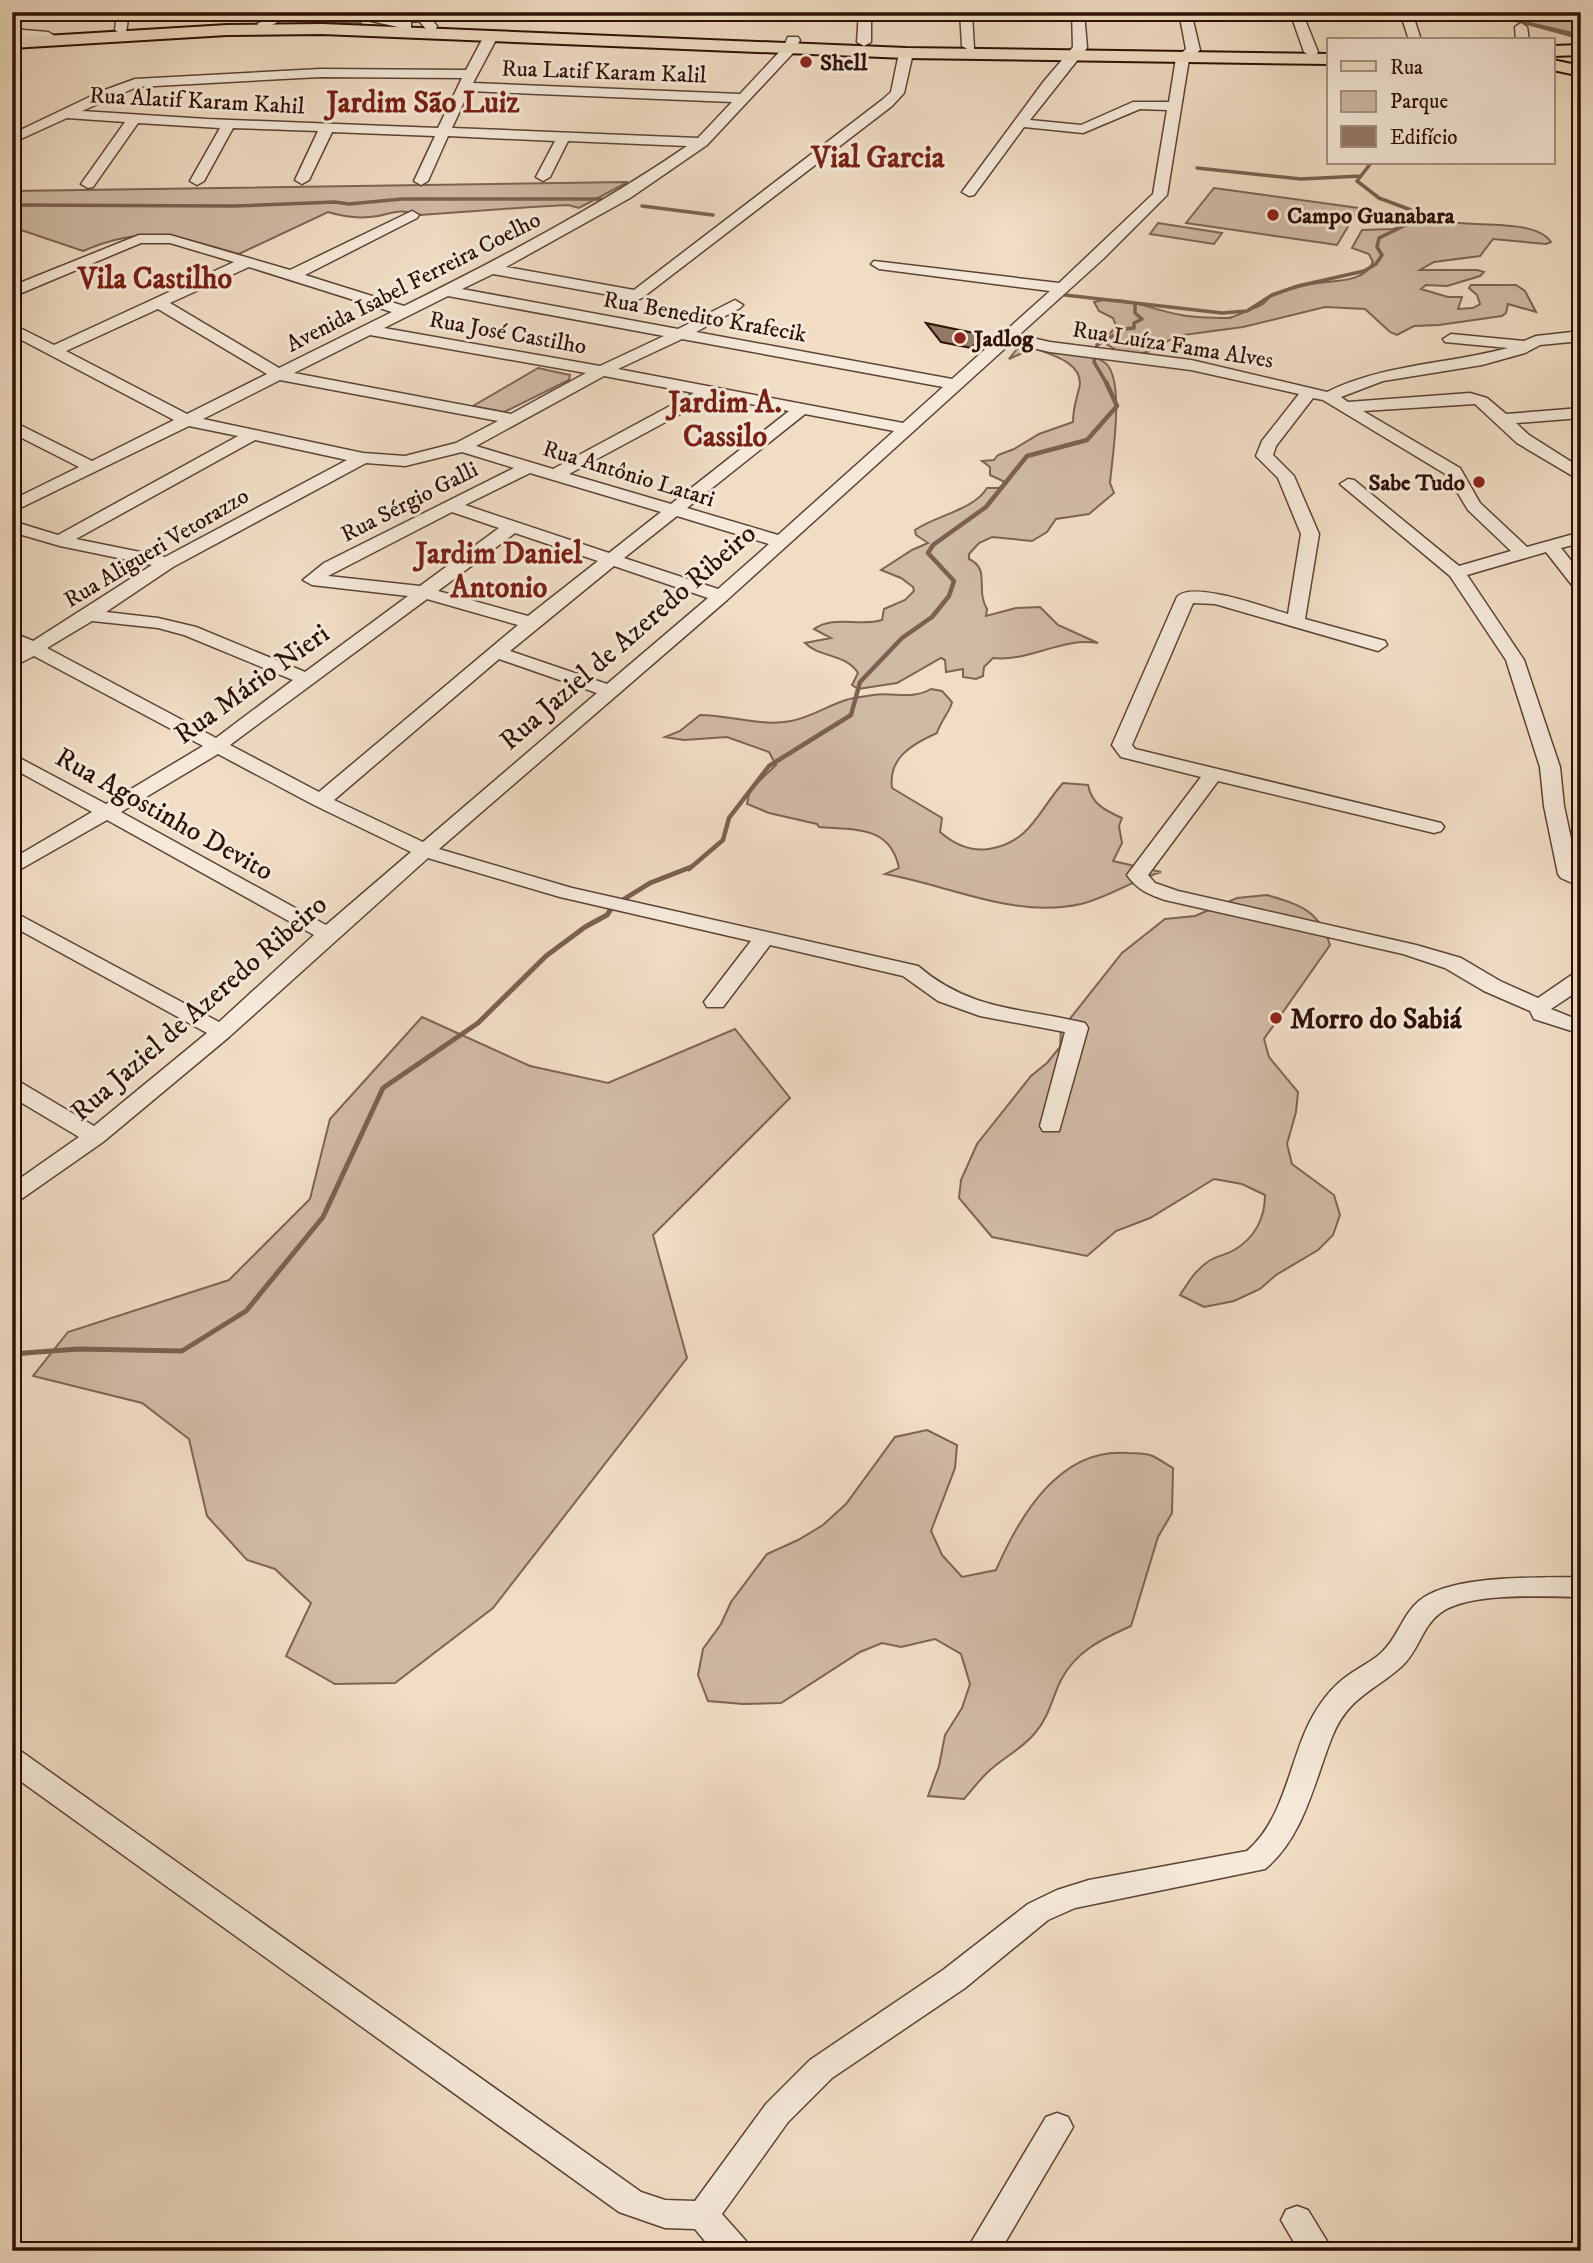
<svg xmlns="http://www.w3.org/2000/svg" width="1593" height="2263" viewBox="0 0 1593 2263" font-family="'IM FELL DW Pica',serif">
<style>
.green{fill:#cfbaa4;stroke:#7e6454;stroke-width:2}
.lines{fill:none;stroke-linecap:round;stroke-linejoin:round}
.stream-far2{stroke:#7b6151;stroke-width:3.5}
.stream-far1{stroke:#7b6151;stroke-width:4.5}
.stream{stroke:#7b6151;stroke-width:5}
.building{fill:#937a68;stroke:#2e0f05;stroke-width:2}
.minor-casing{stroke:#5e4235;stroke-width:3}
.major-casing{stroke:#2e0f05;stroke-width:4}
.minor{fill:#f5e9d9;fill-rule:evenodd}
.major{fill:#f0ddc4;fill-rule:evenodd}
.poi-dot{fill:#8f2418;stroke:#f5e9d9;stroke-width:2.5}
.labels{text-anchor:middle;stroke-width:6;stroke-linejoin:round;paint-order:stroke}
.far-poi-label{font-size:23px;font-weight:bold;fill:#2e0f05;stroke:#f5e9d9;text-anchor:start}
.far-street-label{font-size:23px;fill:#2e0f05;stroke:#f5e9d9}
.street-label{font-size:28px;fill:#2e0f05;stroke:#f5e9d9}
.poi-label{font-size:28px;font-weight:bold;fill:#2e0f05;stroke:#f5e9d9;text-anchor:start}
.far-district-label{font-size:30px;font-weight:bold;fill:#7a1f14;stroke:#f5e9d9}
</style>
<rect width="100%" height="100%" fill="#f0ddc4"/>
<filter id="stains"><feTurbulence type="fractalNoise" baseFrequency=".00286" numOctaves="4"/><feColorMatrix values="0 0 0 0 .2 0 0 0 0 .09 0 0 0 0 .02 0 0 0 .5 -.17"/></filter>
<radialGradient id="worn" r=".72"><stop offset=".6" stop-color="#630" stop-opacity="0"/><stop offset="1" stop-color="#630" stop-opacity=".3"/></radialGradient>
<path class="green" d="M304,12H332L360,18L361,23L297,21Z
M1507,15L1581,22V35L1509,18Z
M628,182L579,208L568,205L532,207L420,215C400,209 396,212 378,216C361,219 344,217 328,212L239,254C177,236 145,224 83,251L12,227V191Z
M1214,188L1359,208L1337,245L1186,223Z
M1443,213L1452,222C1476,227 1536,219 1551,242L1546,244L1493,239L1480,256L1434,262L1420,270H1477L1484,272L1480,276L1447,286L1426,285L1421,289L1448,297H1462L1458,309L1473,308L1480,304L1477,295L1469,288L1471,285H1516L1525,291L1536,312L1508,304L1506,313L1502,316L1439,325L1414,326L1397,335L1390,332L1365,309L1325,307L1243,327L1176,336L1154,350L1136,355L1116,350L1103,342L1116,326L1113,318L1099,311L1094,302C1124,294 1151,310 1181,315C1196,318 1214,318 1229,318C1231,318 1259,306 1263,304C1266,302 1267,299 1270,297C1280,291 1295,288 1306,285C1326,279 1363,286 1373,262L1369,254L1352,248L1362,230L1393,229Z
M1158,223L1222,233L1214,244L1150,234Z
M1030,346C1050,349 1088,351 1104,362C1126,376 1112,458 1110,483L1114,493L1089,514L1056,519L1047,532L1032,541L992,537L979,543L969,554V559C991,569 975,589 987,609L986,616L1016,608L1040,607L1058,625L1098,643C1062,637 1029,662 993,658L984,667L983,676L976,679L963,677V669L946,672L945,660L941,658L897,683L858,689L852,685L858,673C845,653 820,658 805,643L831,638L814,629C833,615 860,627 882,620L884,609L905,600L914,591L913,587L901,578L881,570L912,550L928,543L916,535L915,530C937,515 974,510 987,488H999L1004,484L1003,481L990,475V467L982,461L994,460L998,455L1014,449L1039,434L1073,422C1073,409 1076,400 1079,389C1086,363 1050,354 1033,348L1009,359L1017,349Z
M538,368L570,375L569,380L504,412L473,406Z
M931,689L942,691L952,702C951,710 940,722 937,733C912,744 888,758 892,788L942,818L940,832C954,844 970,852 989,849C1031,842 1038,811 1063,783L1088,785C1092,804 1104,810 1122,818L1119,826L1122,843L1113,861L1161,872C1133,880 1109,897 1081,904C1014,919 949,885 885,874L899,868C890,825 854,830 819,827L817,824L769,813L747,804L750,790L776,765L769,752L727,737L684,740L665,737L680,731L700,715C731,715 759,727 791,721C811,717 827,706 846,700C855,697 864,697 873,695C894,692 912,700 931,689Z
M1267,895C1300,905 1319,910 1330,945L1264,1039L1269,1057L1298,1092L1296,1112L1287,1144L1292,1164L1334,1195L1340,1215L1333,1235L1318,1250L1276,1275L1260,1289L1234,1301L1204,1307L1180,1295C1188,1283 1196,1269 1209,1261C1216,1256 1226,1255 1234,1250C1255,1238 1265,1218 1265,1195L1242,1184L1214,1179L1150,1218L1116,1231L1087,1256L992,1237L959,1198L961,1180L977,1144L1031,1076L1047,1063L1060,1047L1061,1030L1122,953L1165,919L1195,916L1237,898Z
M422,1017L530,1066L608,1083L735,1029L790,1098L653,1235L687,1358L493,1608L395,1683L335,1684L286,1656L311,1603L275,1569L247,1560L207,1516L189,1439L142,1403L33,1376L68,1332L229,1280L310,1199L330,1119Z
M927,1430L957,1445L955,1468L931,1531L942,1555L962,1577L996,1570C1020,1515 1060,1447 1128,1453C1135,1453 1143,1453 1150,1455C1158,1458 1166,1464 1173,1468L1172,1513L1158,1537L1131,1626C1102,1639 1076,1651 1061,1680C1052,1698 1049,1717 1035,1733C1022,1749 1004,1757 989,1771C980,1779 972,1790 964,1799L928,1796L939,1766L945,1735L962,1708L970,1684L961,1654L935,1639L901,1647L882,1643L860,1652L781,1703L743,1704L708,1701L698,1675L703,1649L721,1624L731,1602L767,1554L798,1540L823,1525L846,1504L895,1437Z"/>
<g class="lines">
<path class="stream-far2" d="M1501,12L1504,17L1581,38
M1197,168L1301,179L1361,176
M12,205L234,206L335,202L349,204L402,199H601
M642,206L713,215
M1065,295L1222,313L1247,311L1272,295L1298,286L1364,271L1376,264L1382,255L1377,247L1379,238L1418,219L1411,210L1379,198L1357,181L1371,163
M1107,384L1094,362L1097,345L1125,329L1134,328V323L1142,319L1135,313V303"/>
<path class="stream-far1" d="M689,869L723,840L729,818L769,766L851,715L860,682L902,638L932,617L949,596L954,581L928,553L933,545L986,507L1027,456L1087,440L1117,406L1106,382"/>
<path class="stream" d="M12,1354L78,1349L182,1351L246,1311L323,1217L383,1088L478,1023L546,956L585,927L607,915L613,906L650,883L691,867"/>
</g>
<path class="building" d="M926,323L984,335L971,348L941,342Z"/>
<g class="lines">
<g class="minor-casing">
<path id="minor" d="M117,12H129L126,33L121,34L115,30Z
M280,12H297L268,27L263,28L257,24Z
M368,12L391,18L428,12L435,16L432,20L437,26L436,29H426L419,21L411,22V28L406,29L363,19L362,16Z
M859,12H871V42L864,46L857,42Z
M960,12H972L974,49L969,50L962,46Z
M1072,12H1084L1087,48L1030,120L1081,125L1133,102H1169L1176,58L1186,49L1179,12H1191L1200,50L1189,59L1167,195L1103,259L1019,335L1050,342L1191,360L1327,392C1383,364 1449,364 1508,348L1445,342L1443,339L1451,334L1524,341L1536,336L1581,331V341L1540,345L1525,353L1482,365L1383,381L1341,397L1348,402L1470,393L1487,398L1506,414L1581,408V418L1516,423L1529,435L1581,468V481L1517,443L1475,404L1363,411L1460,468L1480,503L1527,547L1581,532V543L1561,548L1581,573V590L1575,589L1546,552L1467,575L1524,660L1560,767L1564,806L1578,871L1581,873V887L1561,878L1558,874L1544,806L1540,767L1506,660L1450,576L1340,484L1348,479L1354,480L1459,566L1511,551L1468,510L1447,475L1323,400L1313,398L1276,446L1273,455L1294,476L1319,534L1305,619L1385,641L1387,645L1378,651L1215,604L1193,603L1132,745L1135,749L1441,823L1444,827L1441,831L1434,833L1218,781L1148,875L1155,883L1178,891L1416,945L1461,958L1500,981L1538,998L1573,974L1581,973V989L1551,1009L1581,1021V1034L1534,1019L1530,1011L1484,991L1445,968L1403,954L1165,900C1148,894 1138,890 1127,875L1130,871L1201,777L1121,757L1112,745L1177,597C1192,580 1267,608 1288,614L1301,534L1278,478L1256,456L1262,441L1299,394L1191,370L1050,352L1011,343L727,600L439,849L572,888L918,966C970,1011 1022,1008 1085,1023L1088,1028L1059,1131H1043L1040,1126L1065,1032L980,1016L938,1001L903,976L770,945L723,1007H707L704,1002L751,941L560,897L428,858L229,1037L103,1142L20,1200L12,1202V1184L79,1137L12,1097V1080L20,1082L94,1126L207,1033L12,926V911L219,1022L314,935L107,820L12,874V859L92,812L12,768V754L106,804L203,746L34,656L12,667V653L20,649L12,644V632L33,641L152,565L60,546L12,532V521L58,535L238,436L189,426L12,512V500L79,467L12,433V421L92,461L174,420L12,335V324L54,345L234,262L170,243H141L12,297V286L139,235H170L290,270L412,211L419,215L417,218L305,275L404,306C503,257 596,208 687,146L568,141L550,177L543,181L536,177L555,141L448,136L428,181L421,185L414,181L435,136L332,132L309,180L302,184L295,180L318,131L233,128L204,181L197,185L190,181L220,128L138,123L93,187L88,188L81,184L125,122L67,118L12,143V134L102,91L135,79L320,69L466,70L484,36L491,32L498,36L473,83L740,94L783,48L788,37H798L800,40L794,52L707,145L630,198L506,267L634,290L882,100L891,92L899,53L906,49L911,50L913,53L904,93L892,106L642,298L637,300L493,274L462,289L678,329L735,300L743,305L740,308L696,332L952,379L1050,291L879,269L871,264L874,261L1059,283L1153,194L1167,110L1140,109L1083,133L1024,127L974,195L969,196L962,192L1044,81L1073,47ZM320,77L462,78L438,128L207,119L82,111L137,87ZM469,91L732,102L698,138L452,128ZM249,267L392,312L279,368L170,303ZM448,296L664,336L600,366L384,328ZM158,309L267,374L187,414L66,351ZM370,335L586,373L511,414L294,373ZM682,339L943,387L903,423L618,369ZM604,376L694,393L553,469L476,446ZM280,380L498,421L456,443L405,456L363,453L203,419ZM712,397L789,411L671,504L569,474ZM805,414L894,431L778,535L687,508ZM255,440L347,460L165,557L76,539ZM462,452L514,468L324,563L303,580L312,585L408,596L305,672L196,627L158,618L106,612L173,567L366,463L405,466ZM530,473L661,512L609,553L465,505ZM452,512L499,528L420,586L328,576ZM677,516L769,544L718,589L624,558ZM515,533L598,561L528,616L438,591ZM614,566L708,598L607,684L510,651ZM427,599L518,625L319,792L230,745ZM92,621L158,628L184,635L293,680L216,738L47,648ZM499,659L597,693L423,842L334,800ZM218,754L314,805L411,852L326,925L121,812Z
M1290,12H1302L1318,52L1316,55L1311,56L1304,52Z
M1400,12H1412L1421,40H1409Z
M1521,23L1527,27L1529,40H1516L1515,27Z
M12,29L48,32L55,36L48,40L12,37Z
M1581,1577V1597C1544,1597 1468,1591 1439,1614C1422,1627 1418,1652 1402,1666C1373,1692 1348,1697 1332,1737C1314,1782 1304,1837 1265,1869L1075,1908L1048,1920L965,1988L832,2078L788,2122L722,2214L746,2241L750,2251H713L695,2229L665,2228L619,2212L12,1775V1749L22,1752L641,2192L665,2200L695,2201L766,2104L810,2060L943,1970L1028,1904L1057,1890L1089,1880L1247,1851C1281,1822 1288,1772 1305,1732C1315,1709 1329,1688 1350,1674C1360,1667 1372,1661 1381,1653C1398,1638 1402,1615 1419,1601C1451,1574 1539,1578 1581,1577Z
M1057,2113L1068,2117L1073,2127L1000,2251H966L1046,2117Z
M1297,2206L1308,2210L1333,2251H1299L1281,2220L1286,2210Z"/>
</g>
<g class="major-casing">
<path id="major" d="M322,24L906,48L1329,54V64L906,58L322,34L227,35L12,48V38L227,25Z
M1581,45V55L1553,56V46Z
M1553,60L1581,66V76L1553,70Z"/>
</g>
<use href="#minor" class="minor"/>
<use href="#major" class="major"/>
</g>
<g class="poi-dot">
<circle cx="806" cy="62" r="7"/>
<circle cx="1273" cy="215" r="7"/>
<circle cx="960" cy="338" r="7"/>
<circle cx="1479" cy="482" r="7"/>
<circle cx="1276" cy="1018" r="7"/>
</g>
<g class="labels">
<g class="far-poi-label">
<text x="820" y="70">Shell</text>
<text x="1287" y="223">Campo Guanabara</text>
<text x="974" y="346">Jadlog</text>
<text x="1465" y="490" text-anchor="end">Sabe Tudo</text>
</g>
<g class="far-street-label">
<text transform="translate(604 71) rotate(2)" y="8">Rua Latif Karam Kalil</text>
<text transform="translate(197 100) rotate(3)" y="8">Rua Alatif Karam Kahil</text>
<text transform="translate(413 281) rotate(-27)" y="8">Avenida Isabel Ferreira Coelho</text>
<text transform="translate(705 316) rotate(10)" y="8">Rua Benedito Krafecik</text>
<text transform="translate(508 332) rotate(10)" y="8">Rua José Castilho</text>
<text transform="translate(1173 344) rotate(9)" y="8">Rua Luíza Fama Alves</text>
<text transform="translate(629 473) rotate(17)" y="8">Rua Antônio Latari</text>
<text transform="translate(409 501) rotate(-27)" y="8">Rua Sérgio Galli</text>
<text transform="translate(156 547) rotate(-31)" y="8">Rua Aligueri Vetorazzo</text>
</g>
<g class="street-label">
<text transform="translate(627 636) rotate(-41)" y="10">Rua Jaziel de Azeredo Ribeiro</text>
<text transform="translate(251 683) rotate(-36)" y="10">Rua Mário Nieri</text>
<text transform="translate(165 813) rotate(29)" y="10">Rua Agostinho Devito</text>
<text transform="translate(198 1007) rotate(-41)" y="10">Rua Jaziel de Azeredo Ribeiro</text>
</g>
<g class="poi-label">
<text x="1290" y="1028">Morro do Sabiá</text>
</g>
<g class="far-district-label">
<text x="423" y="112">Jardim São Luiz</text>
<text x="878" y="167">Vial Garcia</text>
<text x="155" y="288">Vila Castilho</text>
<text x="725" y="412">Jardim A.<tspan x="725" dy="34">Cassilo</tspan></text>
<text x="499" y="563">Jardim Daniel<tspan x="499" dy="34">Antonio</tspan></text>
</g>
</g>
<rect width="1593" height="2263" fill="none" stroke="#f0ddc4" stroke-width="42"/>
<rect x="14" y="14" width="1565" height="2235" fill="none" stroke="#2e0f05" stroke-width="3.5"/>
<rect x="21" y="21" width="1551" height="2221" fill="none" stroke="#2e0f05" stroke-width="2"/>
<rect x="1327" y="38" width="228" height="126" fill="#f5e9d9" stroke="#a59284" stroke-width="2"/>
<rect x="1341" y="61" width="35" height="10" fill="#f0ddc4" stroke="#a59284" stroke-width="2"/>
<text x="1390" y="74" font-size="21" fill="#2e0f05">Rua</text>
<rect x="1341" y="91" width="35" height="21" fill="#cfbaa4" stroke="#a59284" stroke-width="2"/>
<text x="1390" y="108" font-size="21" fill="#2e0f05">Parque</text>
<rect x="1341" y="126" width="35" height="21" fill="#937a68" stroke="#a59284" stroke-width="2"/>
<text x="1390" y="144" font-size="21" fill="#2e0f05">Edifício</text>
<rect width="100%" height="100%" filter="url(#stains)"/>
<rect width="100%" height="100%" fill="url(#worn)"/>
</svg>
